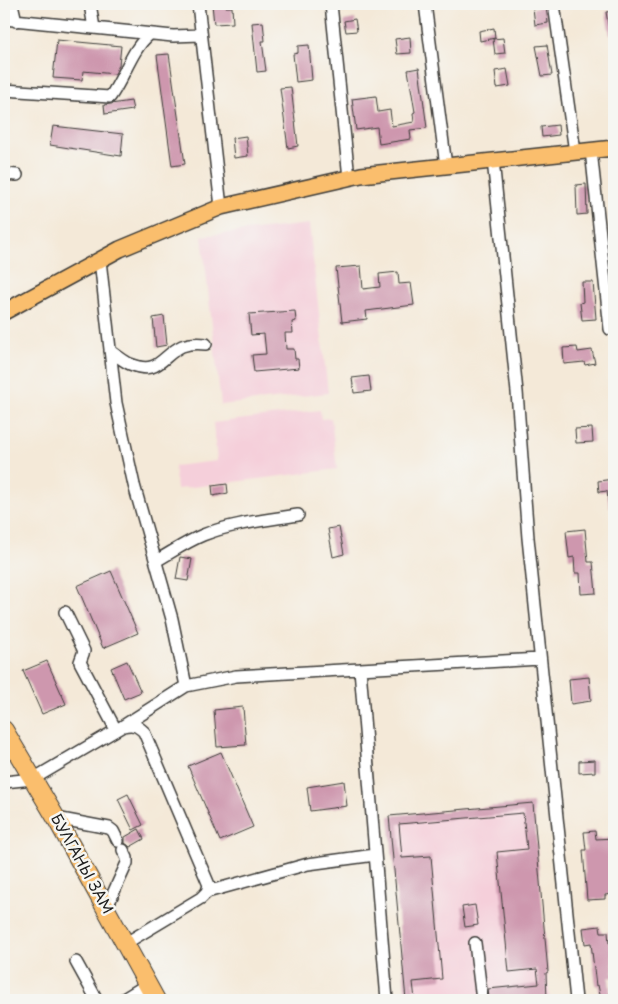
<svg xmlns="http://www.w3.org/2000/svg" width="618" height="1004" viewBox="0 0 618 1004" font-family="'Playpen Sans',sans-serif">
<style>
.built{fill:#f5cfda}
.building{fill:#ce97ae}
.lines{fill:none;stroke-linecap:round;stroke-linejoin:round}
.minor-casing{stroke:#3c3b38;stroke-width:14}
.major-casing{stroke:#3c3b38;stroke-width:18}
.highway-casing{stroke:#3c3b38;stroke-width:20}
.minor{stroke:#fff;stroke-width:11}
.major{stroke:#fabe6d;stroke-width:15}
.highway{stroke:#fabe6d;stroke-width:18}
.labels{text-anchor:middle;stroke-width:5;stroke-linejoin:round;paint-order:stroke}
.street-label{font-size:15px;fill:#1c1c1c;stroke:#f6f6f2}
</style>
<rect width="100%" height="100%" fill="#f6f6f2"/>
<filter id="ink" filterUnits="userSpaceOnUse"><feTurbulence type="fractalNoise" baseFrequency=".02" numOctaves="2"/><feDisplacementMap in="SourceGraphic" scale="10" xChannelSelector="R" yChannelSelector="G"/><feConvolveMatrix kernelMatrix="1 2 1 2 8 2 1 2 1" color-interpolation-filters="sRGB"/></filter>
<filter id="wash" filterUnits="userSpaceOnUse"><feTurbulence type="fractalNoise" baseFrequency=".0096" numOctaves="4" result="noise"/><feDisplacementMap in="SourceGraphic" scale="20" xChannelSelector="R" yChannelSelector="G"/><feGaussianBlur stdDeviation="1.12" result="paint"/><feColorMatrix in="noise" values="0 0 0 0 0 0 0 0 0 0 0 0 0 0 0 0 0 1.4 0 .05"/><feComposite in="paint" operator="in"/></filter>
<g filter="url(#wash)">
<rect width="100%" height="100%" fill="#f4e9d8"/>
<path class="built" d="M309,224L328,393L221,405L202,236Z
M320,410L321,419L331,418L337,469L177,489L174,466L217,461L213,423Z
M533,803L550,1000H406L389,816Z"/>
<g id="blocks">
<path class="building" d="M212,4H226V7H232L233,23L214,24Z
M546,6L548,23L535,25L533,8Z
M614,11V35H610L606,12Z
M355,19L357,31L346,32L344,21Z
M263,22L265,41H262L266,71L257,72L252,23Z
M494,28L495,38L480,41L479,31Z
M410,37L411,53L397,54L395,39Z
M503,38L505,53L495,54L493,39Z
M57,40L121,46L119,65L115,74L83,71L82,80L53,78Z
M309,45L312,80L296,82L293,54L298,53V46Z
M547,45L552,75L542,76L536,46Z
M169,54L185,164L172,166L157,55Z
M419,68L427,128L410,130L411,139L379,144L377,127L356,130L352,99L376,96L378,112L390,110L392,126L414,122L413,113L415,112L408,70Z
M507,69L510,86L497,88L495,71Z
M291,87L298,146L288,148L280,88Z
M131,101L133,110L105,114L104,105Z
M558,125L559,135L542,137L541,127Z
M53,126L123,134L121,156L50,145Z
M246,136L248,156L234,158L232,138Z
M586,184L587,214L577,215L576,185Z
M361,266L363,289L380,287L379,274L398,272L399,284L411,283L414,305L366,311L367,319L342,322L336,268Z
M582,282H593L596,319L582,320L580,303L583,302Z
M295,311L296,321L292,322L293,333H285L286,349H294L295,359H298L299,368L254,372L252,355L266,354L264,334L251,335L249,314Z
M164,316L167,345L156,347L153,318Z
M577,347L578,352L592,350L595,363L585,365L584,362L564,364L563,348Z
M369,376L371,391L354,393L352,378Z
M592,428L593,442L576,443L575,429Z
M614,479V507H609L607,491L599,492L598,481Z
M227,484L228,493L213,496L212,486Z
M339,527L344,554L333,557L328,529Z
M585,529L588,562H593L596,593L581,594L580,573H575L574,557L569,558L566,531Z
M180,557L192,559L188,581L176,579Z
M111,571L138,633L103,648L77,586Z
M47,661L66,704L42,714L23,671Z
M127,661L141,692L124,699L111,668Z
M589,677L591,701L571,704L569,679Z
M243,707L246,745L217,747L214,710Z
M221,752L253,827L220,841L188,766Z
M595,760V772L579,773V761Z
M344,781L347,806L310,811L307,787Z
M128,794L143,825L133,830L118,799Z
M533,803L548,972L546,973L547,1000H507V996L489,998L488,989L539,984L537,969L509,972L497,852L527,849L523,813L399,824L402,858L431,856L442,979L413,982L415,1000H406L389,816Z
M139,829L144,839L130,847L125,843V837Z
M595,831L596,839L614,838V850L611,851L614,894L605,895V899L587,900L583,850H586L584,832Z
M475,905L478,925L465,927L462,907Z
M600,926L601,932H608L609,943H614V954L612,955L614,977L609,978L611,1000H601L598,985L596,986L591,943L585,944L583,928Z"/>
</g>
</g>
<g filter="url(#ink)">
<use href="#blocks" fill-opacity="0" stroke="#3c3b38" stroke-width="1"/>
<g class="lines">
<g class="minor-casing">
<path id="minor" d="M12,4L16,21
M90,4L94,28
M198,4L221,207
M331,4L349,178
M425,4L446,166
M554,4L575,152
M4,19L173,36L201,35
M4,90L110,97C124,78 132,48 150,34
M591,150L610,329
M493,160L517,392L528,538L576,1000
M4,174L17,175
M100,260L116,403L134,485L172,619L186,686
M110,351C117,355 123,361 130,364C159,376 161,356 182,346C190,343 198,343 206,344
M156,561C172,552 186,542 203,535C233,523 267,520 298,515
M65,612L84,651L80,662L116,730
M360,669L387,1000
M123,726L186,686L236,676L540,659
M4,782L33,779L123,726C133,724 137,725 144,732L209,885L207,892L201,898L126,943
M56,818L109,828L113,831L118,841
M207,892L308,864L375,855
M106,909L127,863V858L123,850
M475,943L482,1000
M76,962L97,1000
M122,1000L148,984"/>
</g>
<g class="major-casing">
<path id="major" d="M4,312L120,249L221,207L361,175L614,148"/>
</g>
<g class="highway-casing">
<path id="highway" d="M4,730L56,818L156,1000"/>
</g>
<use href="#minor" class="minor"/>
<use href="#major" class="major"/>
<use href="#highway" class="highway"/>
</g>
</g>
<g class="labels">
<g class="street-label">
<text transform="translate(82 864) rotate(61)" y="5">БУЛГАНЫ ЗАМ</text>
</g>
</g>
<rect width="618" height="1004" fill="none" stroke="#f6f6f2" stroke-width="20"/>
</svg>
